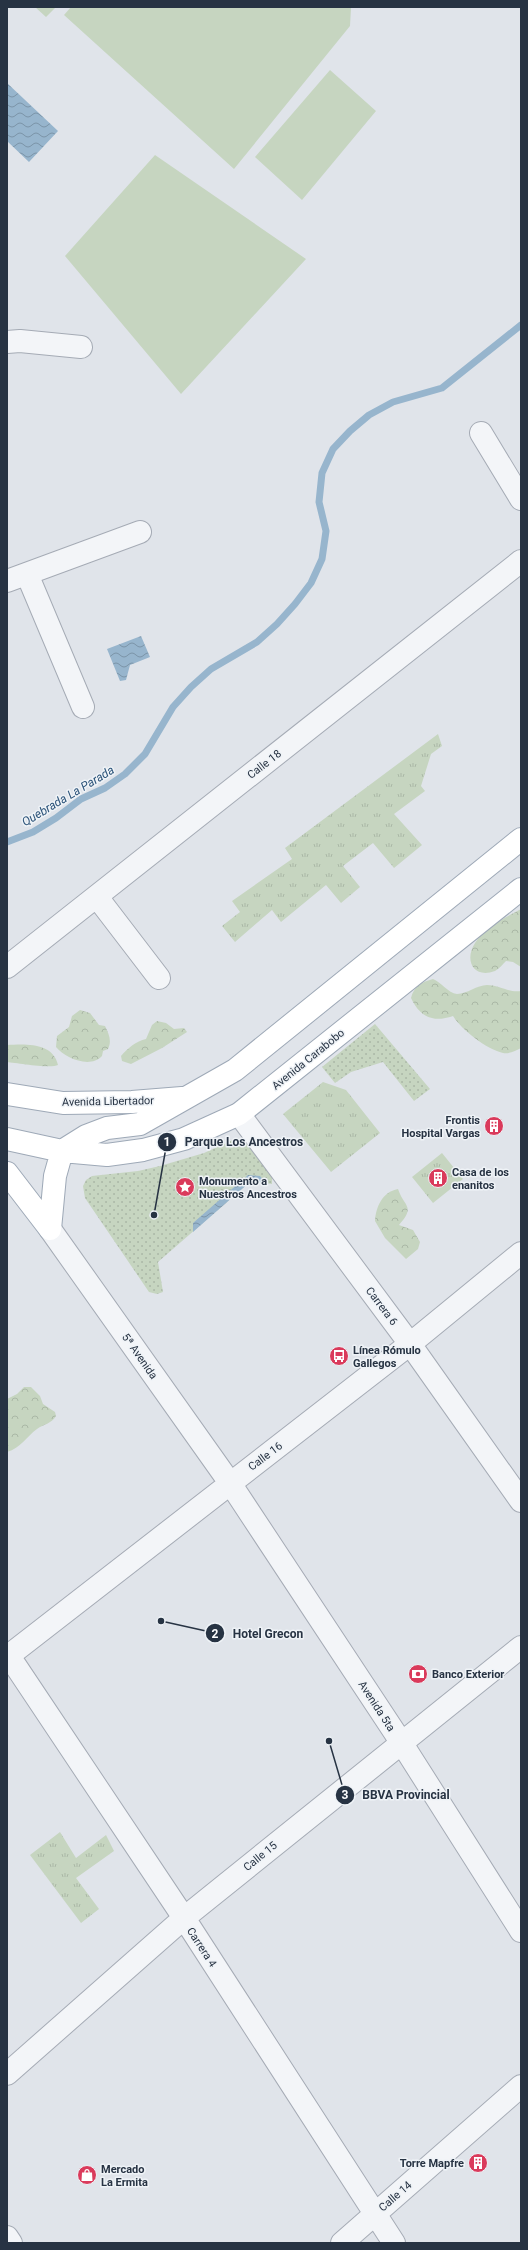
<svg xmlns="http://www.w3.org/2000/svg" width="528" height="2250" viewBox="0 0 528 2250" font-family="Roboto,sans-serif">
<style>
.grass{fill:url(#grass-tufts)}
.forest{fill:url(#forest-crowns)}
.park{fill:url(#park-dots)}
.pitch{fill:#c6d5c0}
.water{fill:url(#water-waves)}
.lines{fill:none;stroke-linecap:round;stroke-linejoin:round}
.stream{stroke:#97b5cd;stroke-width:7}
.minor-casing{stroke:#a5abb5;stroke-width:24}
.major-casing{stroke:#9ea9b7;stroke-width:24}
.minor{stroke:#f3f5f8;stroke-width:22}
.major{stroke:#fff;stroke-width:22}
.labels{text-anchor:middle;stroke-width:3;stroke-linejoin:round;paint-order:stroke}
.street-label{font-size:11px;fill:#273343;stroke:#eff3f7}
.poi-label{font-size:11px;font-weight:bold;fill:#273343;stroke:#eff3f7;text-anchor:start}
.water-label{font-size:12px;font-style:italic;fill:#2d547a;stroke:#eff3f7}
.leader{fill:none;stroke:#273343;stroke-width:1.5}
.callout-dot{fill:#273343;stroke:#eff3f7;stroke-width:1.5}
.mark-label{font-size:12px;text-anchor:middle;font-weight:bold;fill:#fff}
.callout-label{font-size:12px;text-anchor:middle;font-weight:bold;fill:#273343;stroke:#eff3f7;stroke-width:3;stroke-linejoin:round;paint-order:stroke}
</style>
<defs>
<pattern id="grass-tufts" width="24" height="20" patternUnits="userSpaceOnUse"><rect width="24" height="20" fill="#c6d5c0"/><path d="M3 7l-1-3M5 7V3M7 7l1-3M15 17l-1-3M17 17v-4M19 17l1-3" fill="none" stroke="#aab7a6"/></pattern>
<pattern id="forest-crowns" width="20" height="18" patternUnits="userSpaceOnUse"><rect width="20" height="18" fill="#c6d5c0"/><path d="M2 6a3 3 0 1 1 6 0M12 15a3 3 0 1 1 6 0" fill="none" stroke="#aab7a6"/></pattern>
<pattern id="park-dots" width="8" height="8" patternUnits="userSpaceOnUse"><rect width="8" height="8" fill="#c6d5c0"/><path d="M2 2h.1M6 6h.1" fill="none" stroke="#aab7a6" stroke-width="1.8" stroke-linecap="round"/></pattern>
<pattern id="water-waves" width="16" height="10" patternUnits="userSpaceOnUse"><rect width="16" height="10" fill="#97b5cd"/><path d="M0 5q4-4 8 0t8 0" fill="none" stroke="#7b94a8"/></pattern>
</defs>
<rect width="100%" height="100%" fill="#e0e4ea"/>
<path class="grass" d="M438,734L442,746L431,754L421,786L425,791L394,814L422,845L394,868L373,843L343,866L360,887L341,903L326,885L281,922L272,910L235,942L222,926L240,912L232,901L292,859L285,848Z
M323,1082L346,1090L380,1133L331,1172L283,1114Z
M442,1153L463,1179L433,1203L412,1177Z
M60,1832L76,1858L106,1835L114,1851L76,1878L99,1909L81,1923L30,1855Z"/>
<path class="forest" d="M521,909V967L513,962L506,961C503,964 499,969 495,971C473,979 464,960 475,943C485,927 505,918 521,909Z
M433,979C441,982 448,993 457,994C467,994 477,985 487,985C499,985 509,993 521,991V1048C516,1051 509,1054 503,1053C486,1049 462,1030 453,1016C433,1023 420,1017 411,998C414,986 422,982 433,979Z
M80,1010L90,1013L99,1025L105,1026C109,1034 112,1041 108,1049L103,1051L102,1056C90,1069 65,1058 56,1047L57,1036L69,1027L72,1016Z
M157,1021L166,1023L174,1029L184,1028L187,1032L162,1048L131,1064L122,1061L121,1056C128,1048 136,1041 146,1039L152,1025Z
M7,1045C25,1044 53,1042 58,1065C51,1069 17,1063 7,1062Z
M398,1189C404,1207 416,1206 399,1225L413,1230L420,1242L418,1249L406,1259L385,1238L375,1221C376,1207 382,1192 398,1189Z
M24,1387H31L40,1396L43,1404L55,1412L56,1416C51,1424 44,1424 37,1429C26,1437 21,1448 7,1452V1399L17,1394Z"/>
<path class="park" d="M375,1024L430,1089L414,1101L383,1062L351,1072L335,1083L322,1067Z
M237,1138L244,1141L272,1175V1184L251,1181L158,1262L163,1292L157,1294L149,1292L85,1198L83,1186L86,1180L92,1176L138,1171L160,1166L204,1153Z"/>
<path class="pitch" d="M35,7H56L46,17Z
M71,7H351V8L350,26L234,169L64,15Z
M330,70L376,111L302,200L255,157Z
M155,155L306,259L181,394L65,256Z"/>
<path class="water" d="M7,83L58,131L29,162L7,141Z
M141,636L150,657L130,665L126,680L120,681L107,649Z
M248,1175L260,1176L266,1183L251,1181L193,1232V1223Z"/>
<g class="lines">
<path class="stream" d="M7,842L33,832L56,818L81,799L105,788L125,774L145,754L173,707L191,687L211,669L257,642L277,624L295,604L311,583L322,559L326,531L319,502L322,473L333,449L350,431L369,415L393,402L442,388L521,325"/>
<g class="minor-casing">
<path id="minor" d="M7,342L20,341L81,347
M481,433L521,499
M27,574L83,707
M7,581L140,532
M97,897L159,978
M7,967L521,561
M239,1114L410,1344L521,1501
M50,1229L230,1483L401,1742L521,1931
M7,1653L184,1918L394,2243
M7,1657L410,1344L521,1253
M7,2074L184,1918L521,1647
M7,2237L11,2243
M342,2243L521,2086"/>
</g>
<g class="major-casing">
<path id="major" d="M7,1094L63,1103L132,1102L182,1098
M7,1139L62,1151L107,1155L143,1150L184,1139L239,1114L521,889
M7,1173L50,1229
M50,1229L55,1176L62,1151L86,1136L107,1128L140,1124L235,1070L521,839"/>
</g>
<use href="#minor" class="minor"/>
<use href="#major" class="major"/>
</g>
<defs>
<g id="building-disc" transform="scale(1)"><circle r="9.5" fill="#da3a5b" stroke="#eff3f7"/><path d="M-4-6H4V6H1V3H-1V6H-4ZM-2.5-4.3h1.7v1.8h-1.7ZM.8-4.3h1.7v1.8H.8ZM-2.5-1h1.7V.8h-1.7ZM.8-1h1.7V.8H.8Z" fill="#fff"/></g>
<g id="sight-disc" transform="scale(1)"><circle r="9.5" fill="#da3a5b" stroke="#eff3f7"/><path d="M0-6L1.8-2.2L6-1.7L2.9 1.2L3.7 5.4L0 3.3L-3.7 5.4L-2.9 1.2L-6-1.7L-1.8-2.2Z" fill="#fff"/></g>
<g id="bus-disc" transform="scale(1)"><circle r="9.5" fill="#da3a5b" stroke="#eff3f7"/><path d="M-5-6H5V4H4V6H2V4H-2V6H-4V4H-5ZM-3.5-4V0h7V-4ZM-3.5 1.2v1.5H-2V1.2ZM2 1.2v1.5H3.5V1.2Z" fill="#fff"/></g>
<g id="bank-disc" transform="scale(1)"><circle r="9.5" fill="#da3a5b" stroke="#eff3f7"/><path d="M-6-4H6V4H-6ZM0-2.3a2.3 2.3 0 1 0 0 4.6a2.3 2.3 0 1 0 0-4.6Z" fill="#fff"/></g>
<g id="shop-disc" transform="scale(1)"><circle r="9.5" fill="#da3a5b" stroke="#eff3f7"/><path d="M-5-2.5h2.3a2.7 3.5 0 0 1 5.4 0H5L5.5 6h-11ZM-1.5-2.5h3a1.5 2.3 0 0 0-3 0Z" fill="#fff"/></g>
</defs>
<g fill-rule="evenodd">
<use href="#building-disc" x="494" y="1126"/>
<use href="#building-disc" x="438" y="1178"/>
<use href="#sight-disc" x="185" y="1187"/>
<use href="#bus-disc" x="339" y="1356"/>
<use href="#bank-disc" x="418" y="1674"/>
<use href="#building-disc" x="478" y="2163"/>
<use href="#shop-disc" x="87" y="2175"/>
</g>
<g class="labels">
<g class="street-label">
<text transform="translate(264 764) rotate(-38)" y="4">Calle 18</text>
<text transform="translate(308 1059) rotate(-39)" y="4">Avenida Carabobo</text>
<text transform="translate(108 1101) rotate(-1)" y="4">Avenida Libertador</text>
<text transform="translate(382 1306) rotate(53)" y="4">Carrera 6</text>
<text transform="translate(140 1356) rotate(55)" y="4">5ª Avenida</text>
<text transform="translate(265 1456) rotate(-37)" y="4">Calle 16</text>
<text transform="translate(377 1706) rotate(57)" y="4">Avenida 5ta</text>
<text transform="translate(260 1856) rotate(-39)" y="4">Calle 15</text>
<text transform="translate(202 1947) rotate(57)" y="4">Carrera 4</text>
<text transform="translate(395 2196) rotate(-41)" y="4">Calle 14</text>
</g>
<g class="poi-label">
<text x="480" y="1124" text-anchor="end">Frontis<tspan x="480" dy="13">Hospital Vargas</tspan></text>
<text x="452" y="1176">Casa de los<tspan x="452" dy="13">enanitos</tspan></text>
<text x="199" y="1185">Monumento a<tspan x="199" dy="13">Nuestros Ancestros</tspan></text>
<text x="353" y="1354">Línea Rómulo<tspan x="353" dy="13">Gallegos</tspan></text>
<text x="432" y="1678">Banco Exterior</text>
<text x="464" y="2167" text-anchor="end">Torre Mapfre</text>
<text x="101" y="2173">Mercado<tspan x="101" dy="13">La Ermita</tspan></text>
</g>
<g class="water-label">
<text transform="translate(68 796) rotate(-31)" y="4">Quebrada La Parada</text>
</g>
</g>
<path class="leader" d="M154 1215L167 1142M161 1621L215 1633M329 1741L345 1795"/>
<g class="callout-dot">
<circle cx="154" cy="1215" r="4"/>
<circle cx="161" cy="1621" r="4"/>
<circle cx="329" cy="1741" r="4"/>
<circle cx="167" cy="1142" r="10"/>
<circle cx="215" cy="1633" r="10"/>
<circle cx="345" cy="1795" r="10"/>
</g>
<g class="mark-label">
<text x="167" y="1146">1</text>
<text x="215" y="1638">2</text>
<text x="345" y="1799">3</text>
</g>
<g class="callout-label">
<text x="244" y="1146">Parque Los Ancestros</text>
<text x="268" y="1638">Hotel Grecon</text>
<text x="406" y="1799">BBVA Provincial</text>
</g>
<rect width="528" height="2250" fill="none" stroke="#273343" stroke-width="16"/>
</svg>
